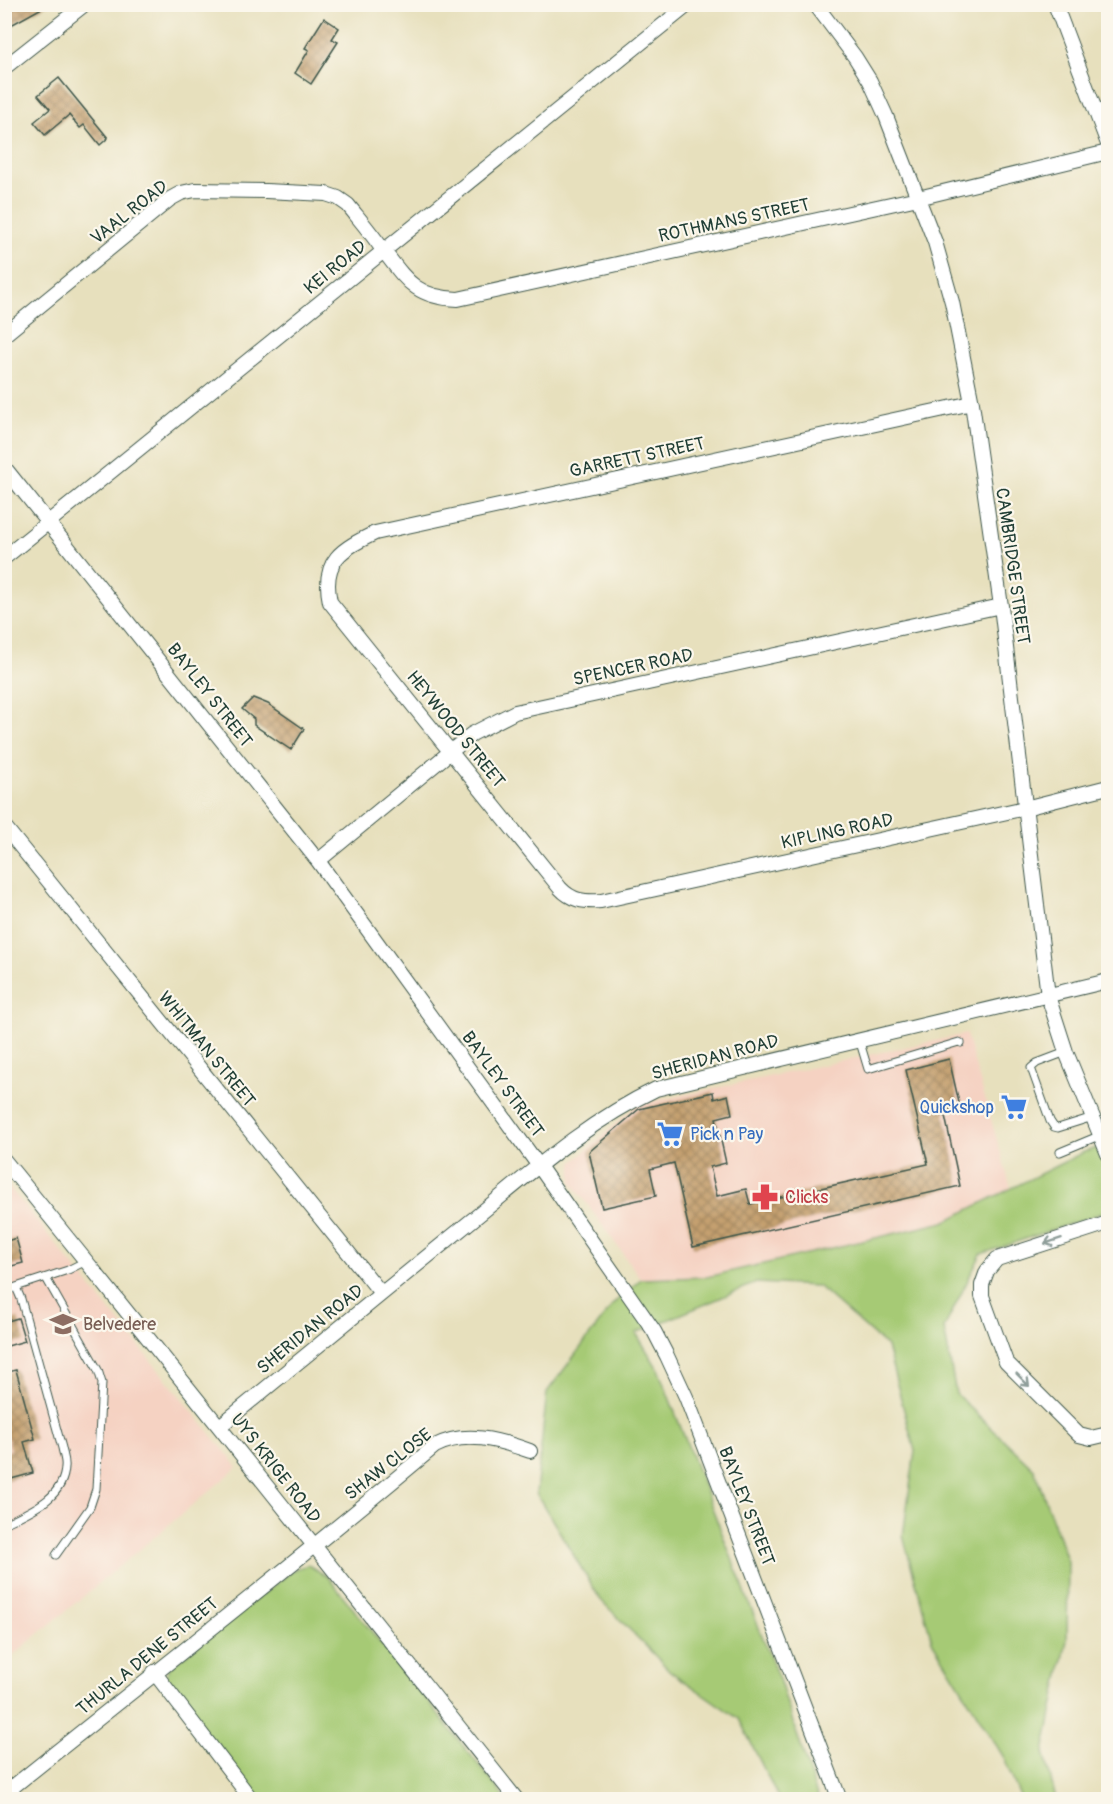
<svg xmlns="http://www.w3.org/2000/svg" width="1113" height="1804" viewBox="0 0 1113 1804" font-family="Pangolin,sans-serif">
<style>
.built{fill:#f5d2c2}
.green{fill:#a6ca74;stroke:#628454;stroke-width:1.5}
.building{fill:url(#building-cross-hatch)}
.lines{fill:none;stroke-linecap:round;stroke-linejoin:round}
.service-casing{stroke:#3d5549;stroke-width:9}
.minor-casing{stroke:#3d5549;stroke-width:16}
.service{stroke:#fff;stroke-width:7}
.minor{stroke:#fff;stroke-width:14}
.oneway{stroke:#8f9e9a}
.labels{text-anchor:middle;stroke-width:4.5;stroke-linejoin:round;paint-order:stroke}
.street-label{font-size:18px;fill:#1f3d34;stroke:#fbf7ec}
.shop-label{font-size:18px;fill:#366cbe;stroke:#fbf7ec;text-anchor:end}
.health-label{font-size:18px;fill:#be3a42;stroke:#fbf7ec;text-anchor:start}
.education-label{font-size:18px;fill:#785e54;stroke:#fbf7ec;text-anchor:start}
</style>
<defs>
<pattern id="building-cross-hatch" width="8" height="8" patternUnits="userSpaceOnUse" patternTransform="scale(1.5)"><rect width="8" height="8" fill="#c5a070"/><path d="M0 0l8 8M0 8l8-8" fill="none" stroke="#9f845d"/></pattern>
</defs>
<rect width="100%" height="100%" fill="#fbf7ec"/>
<filter id="ink" filterUnits="userSpaceOnUse"><feTurbulence type="fractalNoise" baseFrequency=".0167" numOctaves="2"/><feDisplacementMap in="SourceGraphic" scale="12" xChannelSelector="R" yChannelSelector="G"/><feConvolveMatrix kernelMatrix="1 2 1 2 8 2 1 2 1" color-interpolation-filters="sRGB"/></filter>
<filter id="wash" filterUnits="userSpaceOnUse"><feTurbulence type="fractalNoise" baseFrequency=".008" numOctaves="4" result="noise"/><feDisplacementMap in="SourceGraphic" scale="24" xChannelSelector="R" yChannelSelector="G"/><feGaussianBlur stdDeviation="1.35" result="paint"/><feColorMatrix in="noise" values="0 0 0 0 0 0 0 0 0 0 0 0 0 0 0 0 0 1.4 0 .05"/><feComposite in="paint" operator="in"/></filter>
<g filter="url(#wash)">
<rect width="100%" height="100%" fill="#e7e0bd"/>
<path class="built" d="M966,1034L1011,1188L944,1222L707,1277L641,1279L572,1183V1163L637,1105Z
M4,1181L238,1467L5,1662H4Z"/>
<path class="green" d="M1108,1145V1211L981,1254L944,1328L956,1394L1034,1469L1068,1562L1067,1640L1044,1752L1056,1799H1021L1003,1756L932,1641L903,1536L915,1451L887,1347L818,1286L756,1283L636,1333L658,1369L780,1682L818,1799H779L739,1719L670,1671L600,1599L536,1493L547,1392L615,1302L641,1279L707,1277L944,1222L1084,1152Z
M308,1565L327,1576L506,1799H255L169,1686L167,1676L168,1669L295,1569Z"/>
<g id="blocks">
<path class="building" d="M4,4H49L4,29Z
M324,18L339,28L332,39L338,42L311,84L295,73L309,50L305,48Z
M59,78L108,138L100,145L84,125L80,128L69,115L45,135L34,122L50,109L38,95Z
M253,698L268,704L304,729L291,750L254,725V719L242,709Z
M949,1059L960,1107L944,1111L960,1186L693,1247L674,1163L650,1169L656,1196L602,1208L589,1152L639,1109L713,1092L714,1099L728,1095L732,1114L716,1118L726,1163L710,1167L717,1196L746,1189L750,1204L928,1164L906,1070Z
M16,1238L23,1263L4,1268V1242Z
M18,1318L25,1341L4,1347V1322Z
M16,1370L35,1439L24,1442L33,1473L4,1481V1452L11,1450L4,1427V1373Z"/>
</g>
</g>
<g filter="url(#ink)">
<use href="#blocks" fill-opacity="0" stroke="#3d5549" stroke-width="1.5"/>
<g class="lines">
<g class="service-casing">
<path id="service" d="M859,1039L868,1069L959,1042L961,1043
M1066,1052L1037,1063L1031,1068L1050,1121L1054,1127L1058,1128L1093,1117
M1060,1152L1101,1135
M46,1278L98,1370L102,1383L96,1489L90,1507L56,1555
M16,1287L68,1270L86,1261
M4,1291L16,1287L21,1299L62,1448C63,1454 66,1461 65,1467C64,1499 28,1512 4,1524"/>
</g>
<g class="minor-casing">
<path id="minor" d="M815,4L855,57L870,81L886,116L935,242L952,302L972,403L1001,606L1048,996L1066,1052L1108,1154
M1055,4L1108,144
M4,68L85,4
M4,335L170,199L181,193L195,190L266,191L326,194L338,198L348,205C360,220 372,234 383,250C406,280 416,298 458,299L918,198L1108,152
M972,403L375,533C342,549 321,560 330,602L560,888C572,901 584,902 601,901L1025,808L1108,787
M4,467L318,861L539,1166L654,1331L667,1356L686,1397L840,1800
M4,558L689,4
M4,826L381,1293
M318,861L472,734L515,712L1001,606
M4,1160C177,1372 346,1586 517,1800
M1108,1223L997,1259L987,1271L982,1285V1296L1006,1362L1079,1435L1091,1438L1108,1434
M220,1426C304,1357 387,1289 471,1221C530,1173 587,1122 656,1089L1108,981
M154,1672L252,1800
M4,1794C148,1678 294,1565 435,1446C465,1430 499,1440 530,1451"/>
</g>
<use href="#service" class="service"/>
<use href="#minor" class="minor"/>
</g>
<defs><path id="oneway-shaft" d="M-6 0H5M1.5-3L5.5 0L1.5 3" fill="none" stroke-width="1.6" stroke-linecap="round" stroke-linejoin="round" transform="scale(1.5)"/></defs>
<g class="oneway">
<use href="#oneway-shaft" transform="translate(1053 1241) rotate(162)"/>
<use href="#oneway-shaft" transform="translate(1023 1380) rotate(45)"/>
</g>
</g>
<defs>
<g id="supermarket-bare" transform="scale(2.07)"><path d="M-6-5.5h2.5l.6 2H6L4.5 2H-2.5L-4.4-4H-6ZM-1.5 3.2a1.3 1.3 0 1 0 .1 0ZM3 3.2a1.3 1.3 0 1 0 .1 0Z" fill="#3f7fe0" stroke="#fbf7ec" stroke-width="2.5" paint-order="stroke"/></g>
<g id="pharmacy-bare" transform="scale(2.07)"><path d="M-2-6h4v4h4v4h-4v4h-4v-4h-4v-4h4Z" fill="#e0444e" stroke="#fbf7ec" stroke-width="2.5" paint-order="stroke"/></g>
<g id="school-bare" transform="scale(2.07)"><path d="M0-5L7-2L0 1L-7-2ZM-4 1L0 2.5L4 1V4Q0 6-4 4Z" fill="#8d6e63" stroke="#fbf7ec" stroke-width="2.5" paint-order="stroke"/></g>
</defs>
<g fill-rule="evenodd">
<use href="#supermarket-bare" x="1014" y="1107"/>
<use href="#supermarket-bare" x="670" y="1134"/>
<use href="#pharmacy-bare" x="765" y="1197"/>
<use href="#school-bare" x="63" y="1324"/>
</g>
<g class="labels">
<g class="street-label">
<text transform="translate(129 212) rotate(-38)" y="6">VAAL ROAD</text>
<text transform="translate(734 220) rotate(-12)" y="6">ROTHMANS STREET</text>
<text transform="translate(335 267) rotate(-39)" y="6">KEI ROAD</text>
<text transform="translate(637 457) rotate(-12)" y="6">GARRETT STREET</text>
<text transform="translate(1013 566) rotate(82)" y="6">CAMBRIDGE STREET</text>
<text transform="translate(633 667) rotate(-12)" y="6">SPENCER ROAD</text>
<text transform="translate(210 695) rotate(52)" y="6">BAYLEY STREET</text>
<text transform="translate(456 729) rotate(51)" y="6">HEYWOOD STREET</text>
<text transform="translate(837 831) rotate(-12)" y="6">KIPLING ROAD</text>
<text transform="translate(207 1049) rotate(51)" y="6">WHITMAN STREET</text>
<text transform="translate(715 1057) rotate(-15)" y="6">SHERIDAN ROAD</text>
<text transform="translate(503 1084) rotate(54)" y="6">BAYLEY STREET</text>
<text transform="translate(310 1329) rotate(-39)" y="6">SHERIDAN ROAD</text>
<text transform="translate(388 1464) rotate(-38)" y="6">SHAW CLOSE</text>
<text transform="translate(276 1468) rotate(52)" y="6">UYS KRIGE ROAD</text>
<text transform="translate(747 1506) rotate(69)" y="6">BAYLEY STREET</text>
<text transform="translate(147 1656) rotate(-39)" y="6">THURLA DENE STREET</text>
</g>
<g class="shop-label">
<text x="994" y="1113">Quickshop</text>
<text x="690" y="1140" text-anchor="start">Pick n Pay</text>
</g>
<g class="health-label">
<text x="785" y="1203">Clicks</text>
</g>
<g class="education-label">
<text x="83" y="1330">Belvedere</text>
</g>
</g>
<rect width="1113" height="1804" fill="none" stroke="#fbf7ec" stroke-width="24"/>
</svg>
